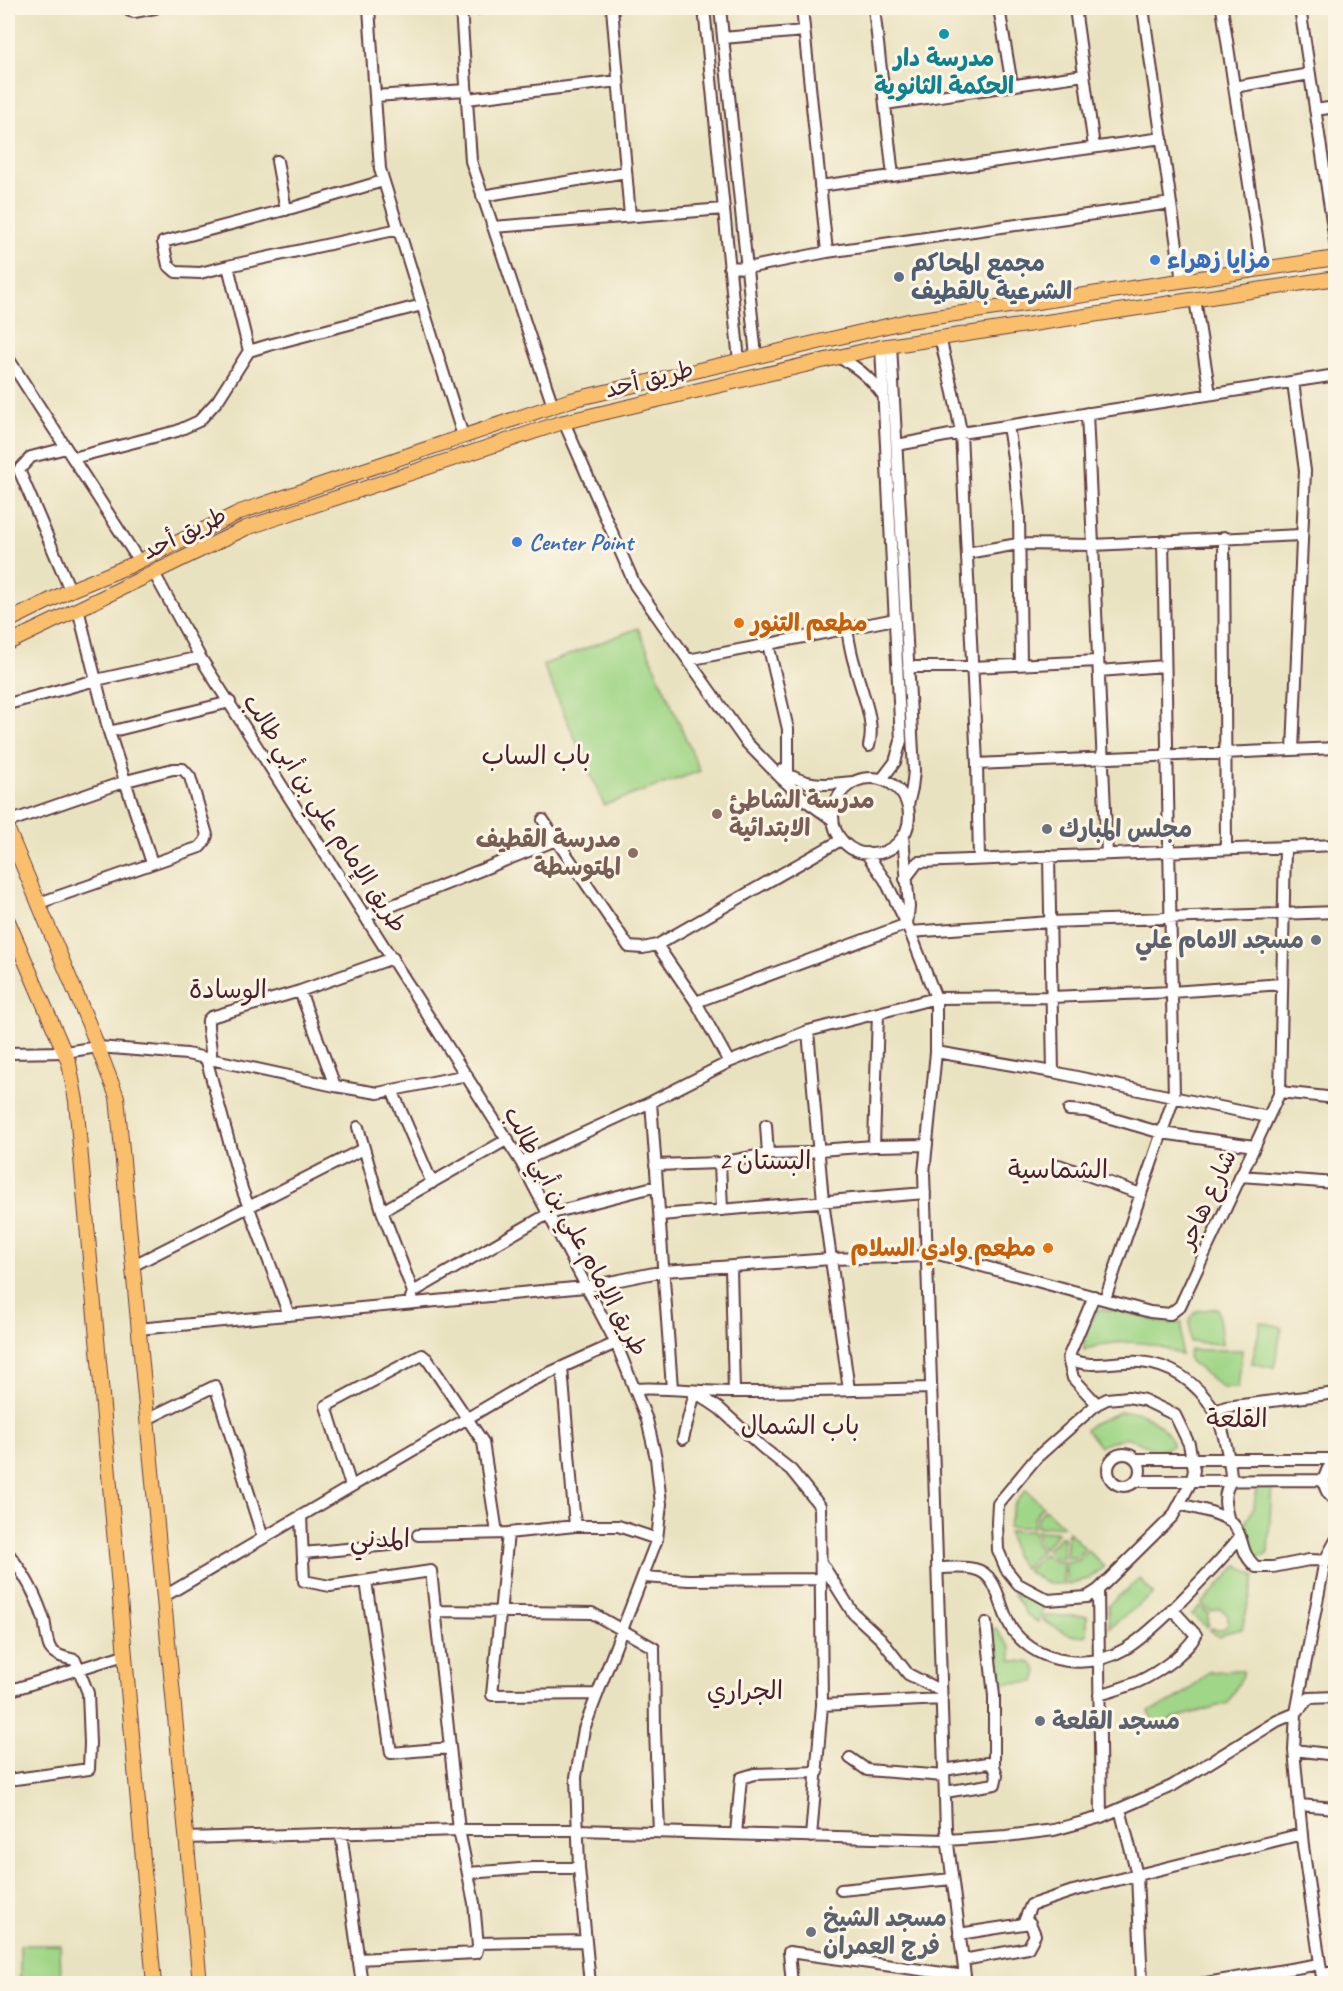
<svg xmlns="http://www.w3.org/2000/svg" width="1343" height="1991" viewBox="0 0 1343 1991" font-family="Caveat,'Playpen Sans Arabic',sans-serif">
<style>
.green{fill:#a0d687;stroke:#757a59;stroke-width:1.5}
.lines{fill:none;stroke-linecap:round;stroke-linejoin:round}
.minor-casing{stroke:#623c41;stroke-width:14}
.major-casing{stroke:#623c41;stroke-width:16}
.minor{stroke:#fff;stroke-width:10}
.major{stroke:#f9bf6d;stroke-width:14}
.culture-dot{fill:#0f9aa8;stroke:#fcf5e5;stroke-width:2}
.shop-dot{fill:#3f7fe0;stroke:#fcf5e5;stroke-width:2}
.service-dot{fill:#5c6f8a;stroke:#fcf5e5;stroke-width:2}
.food-dot{fill:#e8710a;stroke:#fcf5e5;stroke-width:2}
.education-dot{fill:#8d6e63;stroke:#fcf5e5;stroke-width:2}
.worship-dot{fill:#6b7280;stroke:#fcf5e5;stroke-width:2}
.labels{text-anchor:middle;stroke-width:6;stroke-linejoin:round;paint-order:stroke}
.culture-label{font-size:24px;font-weight:bold;fill:#0d838f;stroke:#fcf5e5}
.shop-label{font-size:24px;font-weight:bold;fill:#366cbe;stroke:#fcf5e5;text-anchor:start}
.service-label{font-size:24px;font-weight:bold;fill:#4e5e75;stroke:#fcf5e5;text-anchor:start}
.street-label{font-size:24px;fill:#4a1f2b;stroke:#fcf5e5}
.food-label{font-size:24px;font-weight:bold;fill:#c56008;stroke:#fcf5e5;text-anchor:start}
.education-label{font-size:24px;font-weight:bold;fill:#785e54;stroke:#fcf5e5;text-anchor:start}
.worship-label{font-size:24px;font-weight:bold;fill:#5b616d;stroke:#fcf5e5;text-anchor:start}
.neighbourhood-label{font-size:26px;fill:#4a1f2b;stroke:#fcf5e5}
</style>
<rect width="100%" height="100%" fill="#fcf5e5"/>
<filter id="ink" filterUnits="userSpaceOnUse"><feTurbulence type="fractalNoise" baseFrequency=".0167" numOctaves="2"/><feDisplacementMap in="SourceGraphic" scale="12" xChannelSelector="R" yChannelSelector="G"/><feConvolveMatrix kernelMatrix="1 2 1 2 8 2 1 2 1" color-interpolation-filters="sRGB"/></filter>
<filter id="wash" filterUnits="userSpaceOnUse"><feTurbulence type="fractalNoise" baseFrequency=".008" numOctaves="4" result="noise"/><feDisplacementMap in="SourceGraphic" scale="24" xChannelSelector="R" yChannelSelector="G"/><feGaussianBlur stdDeviation="1.35" result="paint"/><feColorMatrix in="noise" values="0 0 0 0 0 0 0 0 0 0 0 0 0 0 0 0 0 1.4 0 .05"/><feComposite in="paint" operator="in"/></filter>
<g filter="url(#wash)">
<rect width="100%" height="100%" fill="#e9e2c0"/>
<path class="green" d="M638,628L700,771L604,805L543,665Z
M1218,1308L1222,1344L1190,1342V1319L1196,1311Z
M1099,1309L1120,1311L1160,1322L1182,1323L1181,1355C1151,1340 1116,1338 1084,1350C1084,1335 1089,1321 1099,1309Z
M1261,1322L1282,1327L1274,1368L1252,1363Z
M1190,1350H1242L1238,1388H1223L1190,1361L1188,1356Z
M1120,1412C1126,1412 1134,1411 1140,1413C1152,1418 1172,1432 1172,1446C1156,1454 1142,1443 1126,1437L1100,1446L1086,1430L1092,1424Z
M1257,1483L1272,1484L1268,1553L1264,1556H1256L1251,1551L1244,1525L1254,1507Z
M1026,1490L1043,1506L1034,1518L1033,1527H1008L1014,1505Z
M1045,1509L1063,1526L1036,1527L1037,1519Z
M1008,1531H1033L1035,1543L1041,1551L1024,1569L1014,1555Z
M1036,1531L1057,1532V1534L1043,1549L1038,1542Z
M1068,1531L1085,1548L1077,1557L1066,1558Z
M1060,1537H1063V1558H1056L1046,1551Z
M1087,1550L1104,1567L1088,1579L1066,1585V1562L1079,1560Z
M1043,1554L1055,1561L1063,1562V1585L1046,1583L1027,1571Z
M1238,1565L1255,1576L1242,1629L1225,1633L1219,1637L1210,1630L1212,1628C1219,1632 1225,1630 1228,1623V1615L1220,1609L1211,1612L1202,1604Z
M1140,1579L1153,1594L1109,1628L1108,1605Z
M1017,1590L1044,1606L1038,1622L1026,1614L1013,1593Z
M1200,1606L1209,1614L1208,1620L1209,1625L1207,1627L1192,1615Z
M1044,1616H1087V1635C1072,1640 1056,1628 1043,1620Z
M995,1628L1011,1648V1660L1031,1663L1038,1671L1035,1682L995,1683L989,1633Z
M1239,1670L1243,1671V1675L1228,1703L1154,1724L1149,1711C1171,1703 1192,1691 1208,1672Z
M20,1945H60L61,1983H20Z"/>
</g>
<g filter="url(#ink)">
<g class="lines">
<g class="minor-casing">
<path id="minor" d="M129,8L130,11L134,12L155,8
M369,8L380,169L463,436
M461,8L471,161L553,406
M612,8L630,216
M704,8L739,361
M720,8L756,356
M802,8L827,252
M874,8L893,176
M999,8L1012,85
M1075,8L1094,147
M1143,8L1182,281
M1222,8L1262,269
M1300,8L1336,248
M461,10L481,8
M723,38L804,31
M1234,87L1310,74
M375,96L466,90
M467,99L618,81
M885,104L1084,75
M1315,110L1336,107
M277,161L286,210
M820,186L1162,138
M482,196L626,172
M493,227L724,209
M228,266L200,273L176,272L168,265L163,242L292,208L383,181
M729,267L747,268L827,252L1171,203
M1195,299L1210,394
M940,337C947,369 956,401 961,433L977,764L979,859
M891,345L914,771L912,788L908,805
M881,347L901,741L895,762L882,779
M249,351L228,266L399,229
M837,357C856,365 871,379 883,395
M8,358L139,561
M1293,382L1305,471L1293,750
M1087,413L1107,854
M564,422L635,585L746,742L781,778L809,803L833,820
M1008,426L1014,464L1019,515L1021,665
M897,445L961,433L1336,375
M66,448L31,457L19,470L68,585L73,589
M73,458L177,431L199,421L218,400L249,351L269,345L422,305
M1224,537L1226,849
M967,553L1018,544L1093,545L1301,535
M154,573L200,657L521,1162L616,1343L647,1420L656,1458L661,1504L657,1539L584,1729L576,1777L579,1868L590,1984
M78,609L109,732L152,863
M847,629C849,641 851,654 855,666C861,692 876,720 869,746
M768,644L788,729V775
M688,660L895,619
M908,667H972L1098,661
M1099,671L1165,666
M8,704L96,680L200,657
M109,732L230,702
M977,764L1336,748
M782,770C804,787 826,785 853,782
M833 816a38 38 0 1 1 76 0a38 38 0 1 1-76 0Z
M543,820L629,947L643,948L657,945L841,840
M8,822L126,781L173,769H183L190,777L207,835L205,841L200,847L39,903
M903,836L909,907L907,924
M866,853L885,880L907,924L936,998V1052L924,1173L946,1829L966,1984
M1049,856L1053,1072
M905,879L918,862L1336,845
M366,916L556,840
M910,932L1050,922L1336,912
M657,945L696,1002L729,1062
M300,991L335,1086
M696,1002L907,924
M808,1031L823,1201L849,1390
M936,1052L1053,1072L1268,1117
M8,1053L65,1052L98,1047L187,1054L335,1086L378,1093L467,1075
M206,1058L242,1189L289,1315
M211,1059C212,1045 207,1033 208,1020L211,1017L300,991L393,958
M392,1090L432,1183
M1280,1092L1336,1098
M651,1102L672,1388
M1069,1110L1086,1111L1162,1133L1254,1146
M766,1125L768,1154
M358,1127L382,1211L413,1292L411,1298
M874,1146L878,1013
M521,1162L651,1102L729,1062L808,1031L936,998L1051,997L1172,992L1282,984
M720,1163L722,1210
M655,1165L720,1163L768,1154L806,1153L819,1150L874,1146L927,1145
M1059,1165L1141,1194
M1240,1176L1336,1183
M382,1211L508,1139
M660,1215L925,1193
M927,1251L1150,1312L1170,1314L1180,1306L1280,1092L1285,847
M132,1266L363,1149
M731,1267L734,1392
M413,1292L548,1214L657,1186
M1094,1296L1068,1358L1073,1378L1097,1404
M1105,1299L1174,1097L1163,541
M138,1329L585,1287L664,1271L831,1259L927,1256
M1068,1358C1090,1370 1115,1360 1140,1362C1172,1365 1197,1383 1214,1410C1222,1421 1230,1462 1231,1476C1231,1482 1229,1484 1227,1489C1223,1500 1226,1510 1229,1521
M562,1368L575,1526
M634,1389C667,1387 698,1392 730,1392C797,1392 864,1390 931,1388
M1128,1397L1144,1400L1175,1415L1189,1444L1194,1470L1192,1480L1173,1516L1098,1590L1087,1597L1048,1600L1018,1584L1006,1569L998,1550L997,1522L998,1504L1036,1458L1097,1404L1107,1399Z
M1215,1411L1226,1407L1336,1393
M147,1419L215,1386L263,1538
M683,1439L695,1392L720,1409L763,1448L791,1470L820,1506L822,1705L811,1837
M1108 1470a16 16 0 1 1 32 0a16 16 0 1 1-32 0Z
M1136,1459H1336
M1336,1460C1321,1472 1320,1490 1336,1501
M1136,1481L1324,1480
M351,1486L326,1406L422,1355L427,1359L483,1442L497,1533
M1179,1504C1193,1508 1225,1513 1234,1525C1245,1539 1239,1552 1256,1567H1273L1309,1560L1336,1561
M301,1516L304,1581L330,1586L431,1571L459,1830L474,1903L478,1946L476,1953L358,1959
M508,1533L492,1695L597,1694
M418,1535L508,1533L575,1526H618L657,1539
M8,1553C24,1573 36,1594 44,1620C46,1628 46,1640 50,1648C55,1656 66,1658 75,1660L88,1693L90,1743L89,1769L8,1780
M303,1553L390,1545
M821,1562L853,1613L881,1639L908,1674L941,1691
M937,1568C949,1568 963,1566 974,1569C1001,1574 999,1614 1014,1632C1041,1665 1089,1670 1125,1649C1142,1639 1157,1624 1171,1611C1195,1587 1218,1564 1239,1538
M643,1577L689,1580L820,1579
M366,1581L391,1753L450,1748
M1098,1590L1101,1817
M163,1597L529,1382L616,1343
M435,1611L592,1613L654,1648L655,1730L659,1832
M986,1623L994,1696V1766
M8,1691L124,1655
M1099,1695C1130,1686 1148,1680 1173,1660C1182,1652 1190,1646 1196,1635L1172,1609
M822,1705L942,1699
M1294,1750L1336,1755
M850,1758L867,1770L944,1776
M944,1770L987,1763L994,1766L997,1775L995,1784L945,1792
M1299,1805L1336,1808
M1120,1809L1137,1875L1142,1984
M341,1833L362,1984
M736,1834L741,1778L754,1774L818,1772
M186,1838L459,1830H577L947,1840L1006,1836L1054,1830L1101,1817L1172,1786L1277,1721L1296,1713L1309,1698L1336,1697
M468,1873L532,1868H579
M841,1890L952,1879
M1023,1924L1031,1905L1073,1891L1302,1834
M959,1934L1030,1923L1035,1935L1028,1948L963,1960
M478,1943L585,1941
M1322,1974L1336,1972
M792,1984L789,1952L965,1976
M1200,1984L1320,1964
M1323,1984L1303,1846L1294,1750L1296,1713L1325,1560L1336,1540"/>
</g>
<g class="major-casing">
<path id="major" d="M8,621L73,589L129,566L240,512L571,400L908,321L1336,258
M8,643L246,528L560,423L881,347L1336,278
M8,830L92,1032L117,1097L200,1984
M8,921L69,1063L76,1101L154,1984"/>
</g>
<use href="#minor" class="minor"/>
<use href="#major" class="major"/>
</g>
</g>
<circle class="culture-dot" cx="944" cy="34" r="6"/>
<g class="shop-dot">
<circle cx="1155" cy="260" r="6"/>
<circle cx="517" cy="542" r="6"/>
</g>
<circle class="service-dot" cx="899" cy="277" r="6"/>
<g class="food-dot">
<circle cx="739" cy="623" r="6"/>
<circle cx="1048" cy="1248" r="6"/>
</g>
<g class="education-dot">
<circle cx="717" cy="814" r="6"/>
<circle cx="633" cy="853" r="6"/>
</g>
<g class="worship-dot">
<circle cx="1047" cy="829" r="6"/>
<circle cx="1316" cy="940" r="6"/>
<circle cx="1040" cy="1721" r="6"/>
<circle cx="811" cy="1932" r="6"/>
</g>
<g class="labels">
<g class="culture-label">
<text x="944" y="66">مدرسة دار<tspan x="944" dy="28">الحكمة الثانوية</tspan></text>
</g>
<g class="shop-label">
<text x="1167" y="268">مزايا زهراء</text>
<text x="529" y="550">Center Point</text>
</g>
<g class="service-label">
<text x="911" y="271">مجمع المحاكم<tspan x="911" dy="28">الشرعية بالقطيف</tspan></text>
</g>
<g class="street-label">
<text transform="translate(649 379) rotate(-14)" y="8">طريق أحد</text>
<text transform="translate(184 533) rotate(-26)" y="8">طريق أحد</text>
<text transform="translate(325 813) rotate(57)" y="8">طريق الإمام علي بن أبي طالب</text>
<text transform="translate(1207 1199) rotate(-65)" y="8">شارع هاجر</text>
<text transform="translate(576 1231) rotate(62)" y="8">طريق الإمام علي بن أبي طالب</text>
</g>
<g class="food-label">
<text x="751" y="631">مطعم التنور</text>
<text x="1036" y="1256" text-anchor="end">مطعم وادي السلام</text>
</g>
<g class="education-label">
<text x="729" y="808">مدرسة الشاطئ<tspan x="729" dy="28">الابتدائية</tspan></text>
<text x="621" y="847" text-anchor="end">مدرسة القطيف<tspan x="621" dy="28">المتوسطة</tspan></text>
</g>
<g class="worship-label">
<text x="1059" y="837">مجلس المبارك</text>
<text x="1304" y="948" text-anchor="end">مسجد الامام علي</text>
<text x="1052" y="1729">مسجد القلعة</text>
<text x="823" y="1926">مسجد الشيخ<tspan x="823" dy="28">فرج العمران</tspan></text>
</g>
<g class="neighbourhood-label">
<text x="536" y="764">باب الساب</text>
<text x="228" y="998">الوسادة</text>
<text x="765" y="1169">البستان 2</text>
<text x="1058" y="1178">الشماسية</text>
<text x="1237" y="1427">القلعة</text>
<text x="800" y="1434">باب الشمال</text>
<text x="380" y="1547">المدني</text>
<text x="745" y="1699">الجراري</text>
</g>
</g>
<rect width="1343" height="1991" fill="none" stroke="#fcf5e5" stroke-width="30"/>
</svg>
